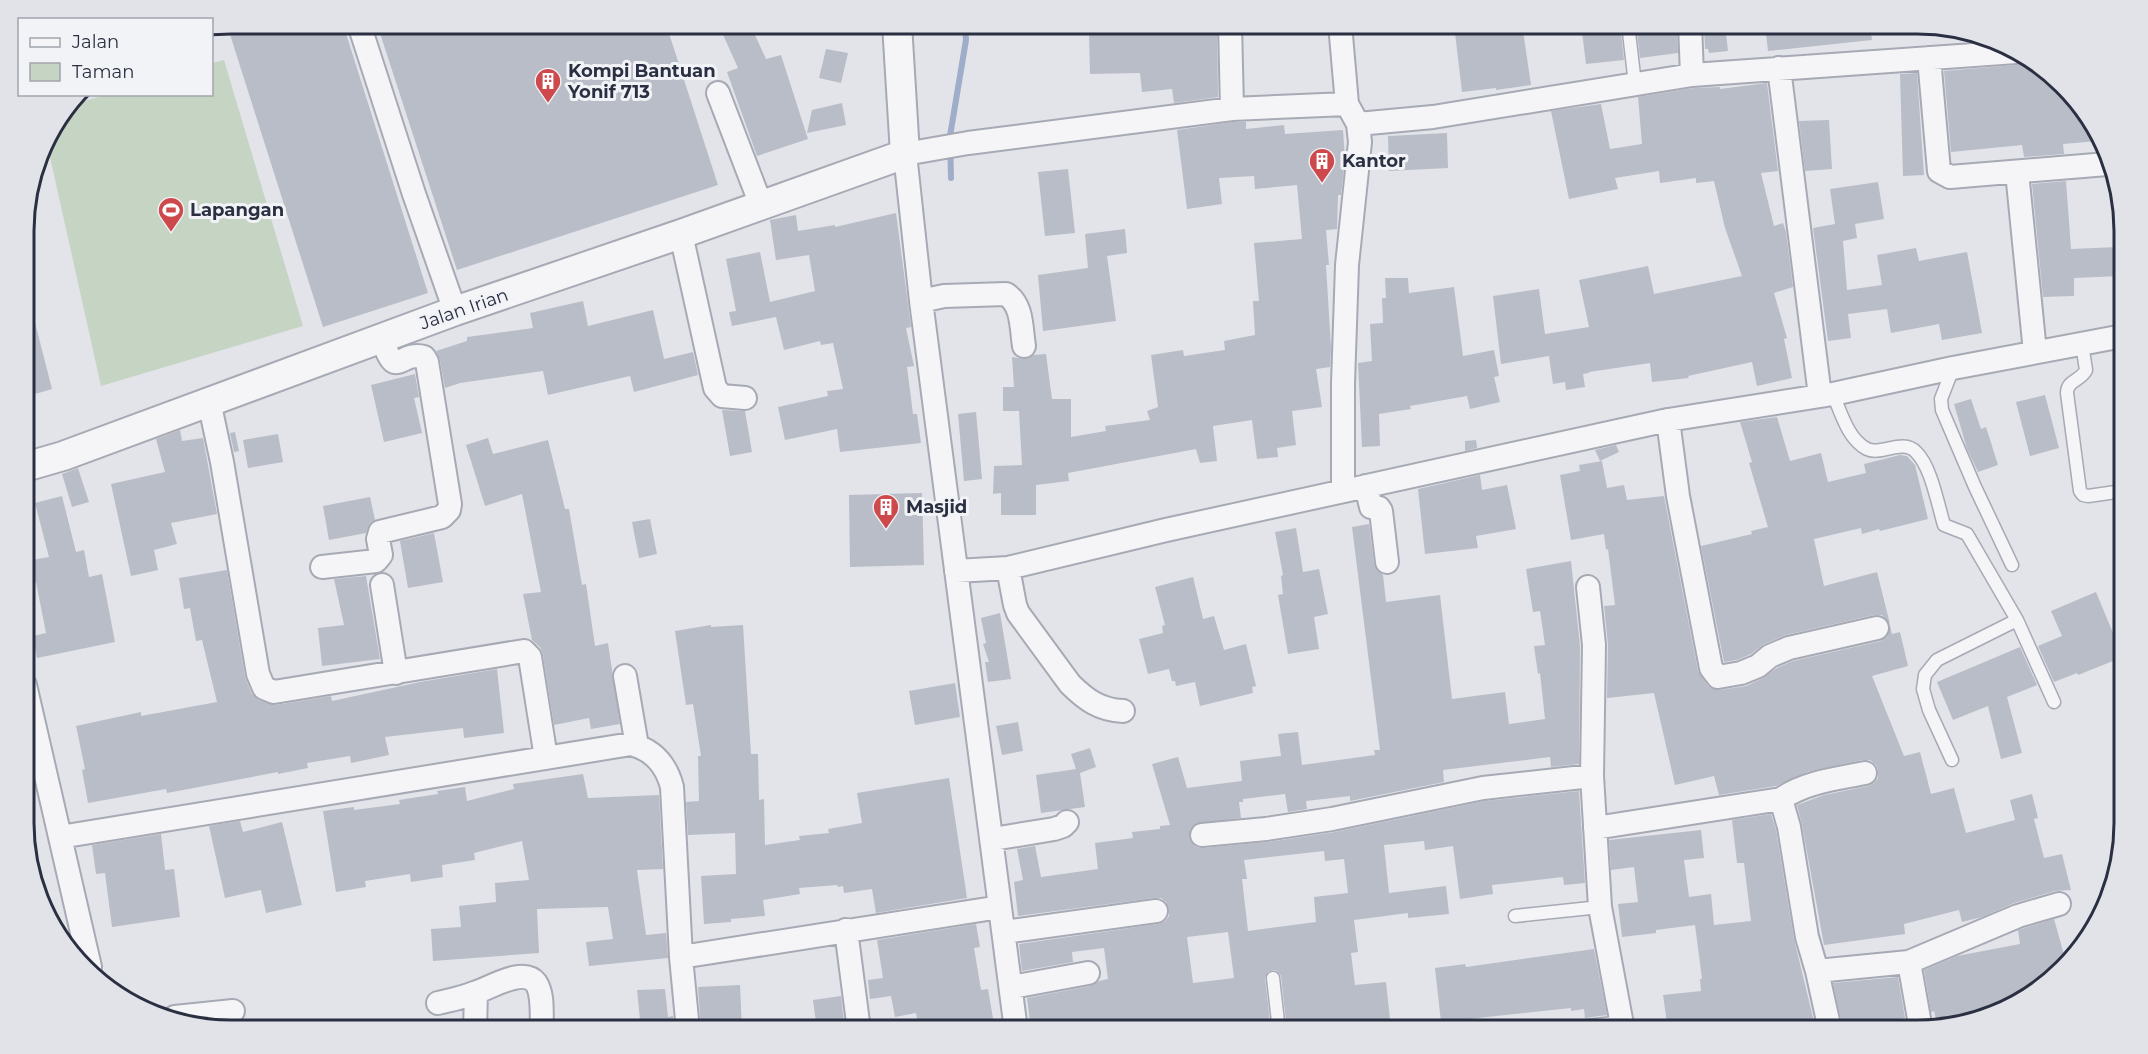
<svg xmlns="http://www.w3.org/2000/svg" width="2148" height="1054" viewBox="0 0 2148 1054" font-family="Montserrat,sans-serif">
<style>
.green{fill:#c5d4c3}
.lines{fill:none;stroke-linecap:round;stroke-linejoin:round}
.stream{stroke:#9dadca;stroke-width:6}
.building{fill:#b9bdc7;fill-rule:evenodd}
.service-casing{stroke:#a7aab4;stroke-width:15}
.minor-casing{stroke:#a7aab4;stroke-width:26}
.tertiary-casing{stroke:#a7aab4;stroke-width:32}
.service{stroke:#f5f5f8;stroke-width:12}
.minor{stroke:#f5f5f8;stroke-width:22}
.tertiary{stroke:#f5f5f8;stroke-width:28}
.labels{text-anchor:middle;stroke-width:6;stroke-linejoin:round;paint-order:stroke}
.poi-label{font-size:18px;font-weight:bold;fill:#2a3042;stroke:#f2f3f7;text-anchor:start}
.street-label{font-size:18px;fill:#2a3042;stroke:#f2f3f7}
.rim{fill:none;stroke:#2a3042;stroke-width:3}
</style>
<rect width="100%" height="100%" fill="#e2e4ea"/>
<path class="green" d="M224,60L303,326L101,386L46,139L73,104L106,95L212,94V63Z"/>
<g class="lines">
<path class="stream" d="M951,178L950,136L966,40L965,24"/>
</g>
<path class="building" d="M231,24H343L428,293L323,327L227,25Z
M377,24H666L718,185L457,270Z
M730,24H750L766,59L781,55L808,139L757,156L727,72L738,68L720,28Z
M1135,24H1167L1168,29L1217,24L1218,97L1174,103L1172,89L1142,92L1140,73L1090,74L1089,34L1136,33Z
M1507,24H1522L1531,85L1496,90V88L1462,92L1455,33L1488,29V27Z
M1581,24H1620L1624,60L1586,64Z
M1636,24H1677L1678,53L1640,58Z
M1704,24H1725L1728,51L1709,53L1708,49H1705Z
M1774,24H1870L1872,40L1768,51L1765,25Z
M826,49L848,53L841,83L819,78Z
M2028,62L2089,116L2098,141L2063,144L2064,154L2024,157L2022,145L1951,152L1944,71L2017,65Z
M1917,73L1924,175L1903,176L1900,74Z
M1767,83L1778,171L1761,173L1774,226L1783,223L1786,232L1793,287L1774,293L1787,338L1784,339L1792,378L1757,386L1752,362L1688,376L1689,378L1652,382L1650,363L1589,372V373L1583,374L1585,387L1566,390L1565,382L1553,384L1549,356L1501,364L1493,296L1539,289L1545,334L1589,327L1579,280L1648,266L1654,294L1742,276L1725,228L1714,181L1696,183V178L1660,183L1659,171L1615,178L1618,189L1569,199L1551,111L1601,104L1610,149L1642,144L1638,97L1694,88L1720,87V89Z
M842,103L846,125L807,133L812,110Z
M1829,120L1832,169L1805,171L1799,121Z
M1233,122H1246V129L1284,125L1285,134L1343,130L1345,159L1341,195H1338L1337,229L1326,230L1329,265H1326L1331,348L1330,367L1316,369L1322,407L1292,411L1296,445L1277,448L1278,457L1257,459L1252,420L1213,426L1217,461L1200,463L1196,449L1068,473L1069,481L1036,485V515H1001V493L993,494L994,466L1022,465L1019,411H1003V387H1014L1012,357L1025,359L1033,355L1046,354L1052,399H1071V437L1106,431L1105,426L1150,420L1147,411L1158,407L1151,355L1183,350L1184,356L1225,350L1224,341L1255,335L1253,301H1259L1254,243L1302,239L1297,185L1255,189L1254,176L1219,178L1222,204L1187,209L1177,130Z
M1447,133L1448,168L1389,171L1388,136Z
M1068,169L1075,233L1045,236L1038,172Z
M2066,181L2071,249L2118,247L2119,276L2074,278V296L2043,297L2032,184Z
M1878,182L1884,219L1855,224L1857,238L1843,241L1847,290L1882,285L1877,255L1916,248L1919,261L1967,252L1982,333L1942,340L1939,324L1891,333L1887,309L1848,314L1851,338L1828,341L1813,228L1835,224L1830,189Z
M896,213L911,327L906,328L914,366L907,367L913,414H917L921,443L840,452L837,429L785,440L778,407L828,396L827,391L843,389L833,343L821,345L820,341L784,350L776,317L732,326L729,312L736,311L726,259L760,252L770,302L815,291L809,255L776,260L770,220L796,215L798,231L835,225V227Z
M1125,229L1127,253L1107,256L1116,321L1043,331L1038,275L1088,268L1085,234Z
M1385,278H1408L1409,293L1454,287L1463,356L1494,350L1499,376L1494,377L1500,402L1470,409L1467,396L1410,406L1411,409L1379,414L1380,446L1362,447L1358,363L1372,361L1370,324L1383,323L1382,298H1386Z
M583,301L588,326L653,310L664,359L693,352L698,375L634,392L630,376L548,395L543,371L460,383L445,388L440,360L436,351L467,341V337L533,328L530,313Z
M31,307L52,389L25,397V308Z
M415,374L419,397L414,398L422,433L384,442L371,385Z
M2045,395L2059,448L2030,456L2016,402Z
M1971,399L1981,429L1986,427L1998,465L1978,472L1967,449L1954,404Z
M722,410L745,411L752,452L730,456Z
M976,412L982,479L964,481L958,414Z
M1777,417L1790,461L1821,453L1828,482L1866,473L1864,464L1900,455L1907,456L1915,465L1928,519L1880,531L1879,529L1862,534L1861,528L1814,539L1824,586L1877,572L1890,624L1882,615H1874L1786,635L1764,644L1751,654L1737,660L1724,662L1701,546L1752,534L1751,531L1768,527L1749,463L1752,462L1740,422Z
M180,430L182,441L203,438L217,514L171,523L177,544L154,550L158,570L131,576L111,484L165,472L156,439Z
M235,432L239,451L234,452L230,433Z
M278,434L283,462L248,468L243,440Z
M488,438L493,454L548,440L565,509H569L582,585L586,584L595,646L608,643L620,724L591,729L589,718L554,725L543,655L540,647L532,640L523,594L541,592L522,494L485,506L466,445Z
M1476,440L1477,448L1465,451V441Z
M1616,445L1619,452L1600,461L1595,450Z
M1602,461L1607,488L1624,485L1627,500L1664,496L1698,671L1708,686L1713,689L1720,690L1746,686L1763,678L1777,668L1793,661L1881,641L1887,637L1890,626L1892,634L1900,632L1908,666L1872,676L1904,756L1920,752L1931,794L1954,788L1966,833L2015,820L2010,800L2032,794L2038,818L2034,819L2044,858L2062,854L2071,890L2055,891L2014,903L1982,917L1962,922L1959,910L1904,924L1905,934L1824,945L1802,825L1797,805L1824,795L1868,786L1873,784L1878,778V770L1876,765L1870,760H1862L1807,772L1776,786L1719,795L1714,776L1675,785L1654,693L1607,698L1608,645L1604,606L1615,605L1608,549L1606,550L1604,534L1571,540L1560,475L1580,471L1579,465Z
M78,468L89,502L72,507L62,474Z
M1480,475L1482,490L1507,485L1516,529L1476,536L1478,548L1425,554L1418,489Z
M922,493L924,565L850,567L849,495Z
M62,496L76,552L84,550L89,577L102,574L115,642L37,658L33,636L46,633L36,582L30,583L26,561L49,557L35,503Z
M370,497L375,520L370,523L366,533L329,540L323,506Z
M650,519L657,554L639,558L632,522Z
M1369,524L1374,564L1377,570L1383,575L1386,602L1440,595L1452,699L1505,692L1509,724L1545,719L1540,673L1538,674L1534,646L1545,645L1540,611L1533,612L1526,569L1571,561L1580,646L1579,764L1551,767L1550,757L1443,770L1444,782L1350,801V796L1306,801L1307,809L1288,812L1285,794L1243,799V802H1239L1241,818L1195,824L1190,830L1189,837L1191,842L1196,847L1203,848L1268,842L1335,832L1485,801L1579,791L1585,883L1564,885L1563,877L1492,885L1493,894L1460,899L1453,846L1425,850L1424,841L1384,845L1389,893L1446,886L1449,914L1408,918V913L1354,920L1358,952L1351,953L1355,985L1386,982L1391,1028L1375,1030H1287L1281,976L1277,971L1273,970L1268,972L1265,978L1271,1030H1031L1027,998L1090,986L1099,981L1108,979L1104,948L1072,952L1073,962L1022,971L1019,944L1158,924L1165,921L1169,916V910L1166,902L1161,898H1154L1018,916L1014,882L1023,880L1017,849L1035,846L1041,877L1098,869L1095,843L1133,838L1132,832L1160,829V826L1170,825L1152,764L1178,757L1187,788L1242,781L1240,761L1281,756L1278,734L1298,732L1302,765L1375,755L1374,750H1380L1352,527ZM1324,851L1325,861L1344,859L1348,893L1314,897L1316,922L1248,931L1242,879H1247L1244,860ZM1228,932L1234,978L1193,983L1187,937Z
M1296,528L1303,572L1319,569L1328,614L1314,617L1319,649L1288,654L1278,595L1283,594L1281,576L1283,575L1275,532Z
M434,533L443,582L408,588L400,541Z
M227,570L245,677L252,694L259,700L276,705L331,696L332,701L420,682L497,669L504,733L464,738L463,728L385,737L389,755L351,763L350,756L307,763L308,768L278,774V772L167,793L166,789L88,803L82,770L85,769L76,726L141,712V716L217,702L202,640L196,641L190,608L184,609L179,578Z
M366,576L380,659L322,666L318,628L344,625L334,579Z
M1193,577L1203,619L1214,616L1224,650L1246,644L1256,686L1252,687L1253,693L1200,706L1195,682L1176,686L1175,681H1172L1169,669L1148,674L1139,639L1163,633L1162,626L1165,625L1155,587Z
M2096,592L2123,657L2078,675L2077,673L2054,682L2038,646L2062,636L2051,611Z
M1000,613L1011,679L988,682L985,662H989L983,644L986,643L981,618Z
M711,625V627L743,625L751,754H758L759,800L764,799L765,845L800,840L799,836L829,833L828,829L862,823L857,793L949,778L967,898L876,913L872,889L844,893L843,886L838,887L837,885L799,888L800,894L763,900L765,916L731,919V922L704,924L701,876L736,874L735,833L688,835L686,802L699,801L698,756H701L693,704L686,705L675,631Z
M2020,647L2037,685L2007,697L2022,753L2001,759L1988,706L1953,720L1937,682Z
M955,683L960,717L915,725L909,691Z
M1018,722L1023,751L1002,755L996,726Z
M1090,748L1096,767L1080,773L1085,807L1041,813L1036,775L1076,769L1071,754Z
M583,774L588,798L659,795L663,869L637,870L646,935L666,933L668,958L589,966L586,942L613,939L608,907L537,909L539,953L433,961L431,929L461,927L459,906L496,902L495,883L529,880L522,841L474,853L475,860L442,865L443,877L411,882L410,874L365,881L366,887L336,892L323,811L354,807V810L400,804L399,800L438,794L437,791L465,787L467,801L514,789L513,784Z
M1771,814L1776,830L1794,939L1816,1030H1668L1663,995L1701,991L1700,979H1702L1695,925L1656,930V933L1622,937L1618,904L1638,902L1634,867L1611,870L1609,840L1701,830L1704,858L1684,860L1689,897L1711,894L1714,925L1751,921L1744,863H1737L1732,820Z
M240,821L243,832L282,822L302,905L266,913L261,890L225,898L209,826Z
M161,834L165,870L174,869L180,917L112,927L105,873L96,874L92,845Z
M2054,919L2065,958L2032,995L1981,1012L1937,1023L1934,1011L1931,1012L1924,970L1957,956L2020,944L2018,930Z
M976,924L980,947L974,948L981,990L988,989L995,1030H919L916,1013L895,1017L891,996L870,999L868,980L883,978L877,940Z
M1594,949L1607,1015L1585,1018L1584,1009L1571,1011V1008L1441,1022L1435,968L1465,964L1466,967Z
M1898,977L1905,1018L1870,1027L1871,1030H1843L1833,983Z
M740,985L742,1030H701L698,987Z
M665,989L668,1017L673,1016L674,1030H641L637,990Z
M841,996L845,1030H817L813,1000Z"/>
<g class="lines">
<g class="service-casing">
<path id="service" d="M1628,24L1635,84
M2082,344L2086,370C2082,380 2067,380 2067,393L2080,491L2083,495L2088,496L2116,492
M1953,368L1941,399L1942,410L1975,487L2012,565
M1833,394C1841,413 1848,439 1867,449C1881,456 1903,438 1916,452C1931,466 1938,505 1944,525L1967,534L2017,620L1937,660L1925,675L1923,689L1929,710L1952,760
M2017,620L2054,702
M1515,916L1600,907
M1273,978L1279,1030
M1553,1030L1622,1022"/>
</g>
<g class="minor-casing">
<path id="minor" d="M359,24L414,194L455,311
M1230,24L1232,109
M1340,24L1347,104L1358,124L1360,142L1347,265L1343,383V491
M1690,24L1692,75
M1929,58L1939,171L1950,177L2107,164
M1779,68L1820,396
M718,93L761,205
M1358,124L1433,117L1692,75L2016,52
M2017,172L2035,352
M681,234L715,388L722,396L745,398
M921,301L944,296L1006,294C1023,305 1021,328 1024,346
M209,401L222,462L258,674L264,688L274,692L524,651L530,657L546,758
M1668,420L1678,496L1711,668L1718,677L1741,673L1758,666L1770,656L1789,648L1877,628
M1366,486L1371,507L1379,508L1381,511L1387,562
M322,567L376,561L381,555L378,539L380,532L442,517L449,510L450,504L427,362L424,357C399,350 396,383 382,338
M1008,568L1015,605L1018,613L1070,684C1086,700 1100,710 1123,711
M956,571L1008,568L1166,530L1668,420L1833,394L1953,368L2123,336
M382,585L396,673
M1588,587L1594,645L1592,776L1600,907L1623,1030
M625,676L637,746
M25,685L90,967
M1781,799L1789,827L1807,937L1817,971L1830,1030
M1595,828L1781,799C1805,782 1836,779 1865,773
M1202,835L1266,829L1332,819L1483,788L1592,776
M60,837L631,744C653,750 666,764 672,787L681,957L688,1030
M993,839L1054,829L1063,826L1067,822
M846,930L859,1030
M1004,932L1156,911
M681,957L1000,907
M1909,962L2018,916L2059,904
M1817,971L1909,962L1921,1030
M1012,987L1088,973
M438,1003C450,1000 462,998 474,993C489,989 523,966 536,983C544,995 541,1016 542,1030
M175,1017L233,1011
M475,1030L476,993
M1016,1030L921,301L905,154L968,143L1232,109L1347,104"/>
</g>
<g class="tertiary-casing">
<path id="tertiary" d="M25,467L63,456L455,311L681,234L905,154L897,24"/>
</g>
<use href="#service" class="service"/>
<use href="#minor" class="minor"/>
<use href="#tertiary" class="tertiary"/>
</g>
<defs>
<g id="building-pin" transform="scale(1.35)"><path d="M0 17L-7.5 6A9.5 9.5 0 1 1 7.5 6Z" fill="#cd494c" stroke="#f2f3f7"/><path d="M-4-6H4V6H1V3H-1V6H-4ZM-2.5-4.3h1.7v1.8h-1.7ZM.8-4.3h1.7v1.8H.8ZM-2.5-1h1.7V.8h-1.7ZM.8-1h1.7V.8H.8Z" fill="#fff"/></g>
<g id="stadium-pin" transform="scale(1.35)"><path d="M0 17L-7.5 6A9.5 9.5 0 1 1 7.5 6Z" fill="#cd494c" stroke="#f2f3f7"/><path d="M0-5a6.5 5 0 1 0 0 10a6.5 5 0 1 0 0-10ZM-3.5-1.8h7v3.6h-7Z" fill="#fff"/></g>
</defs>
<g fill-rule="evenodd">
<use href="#building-pin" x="548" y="81"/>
<use href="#building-pin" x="1322" y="161"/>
<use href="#stadium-pin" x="171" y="210"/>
<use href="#building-pin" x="886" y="507"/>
</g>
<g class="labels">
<g class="poi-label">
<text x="568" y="77">Kompi Bantuan<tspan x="568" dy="21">Yonif 713</tspan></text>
<text x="1342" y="167">Kantor</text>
<text x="190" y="216">Lapangan</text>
<text x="906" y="513">Masjid</text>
</g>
<g class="street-label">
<text transform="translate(464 309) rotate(-19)" y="6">Jalan Irian</text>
</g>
</g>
<path d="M0 0H2148V1054H0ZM231 34H1917A197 197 0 0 1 2114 231V823A197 197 0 0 1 1917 1020H231A197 197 0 0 1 34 823V231A197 197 0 0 1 231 34Z" fill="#e2e3e9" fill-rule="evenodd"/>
<path class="rim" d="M231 34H1917A197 197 0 0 1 2114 231V823A197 197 0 0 1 1917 1020H231A197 197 0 0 1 34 823V231A197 197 0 0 1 231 34Z"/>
<rect x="18" y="18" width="195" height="78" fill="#f2f3f7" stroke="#a2a5af" stroke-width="1.5"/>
<rect x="30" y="38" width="30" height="9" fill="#f5f5f8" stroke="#a2a5af" stroke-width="1.5"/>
<text x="72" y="48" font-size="18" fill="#2a3042">Jalan</text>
<rect x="30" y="63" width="30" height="18" fill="#c5d4c3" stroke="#a2a5af" stroke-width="1.5"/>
<text x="72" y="78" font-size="18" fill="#2a3042">Taman</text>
</svg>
